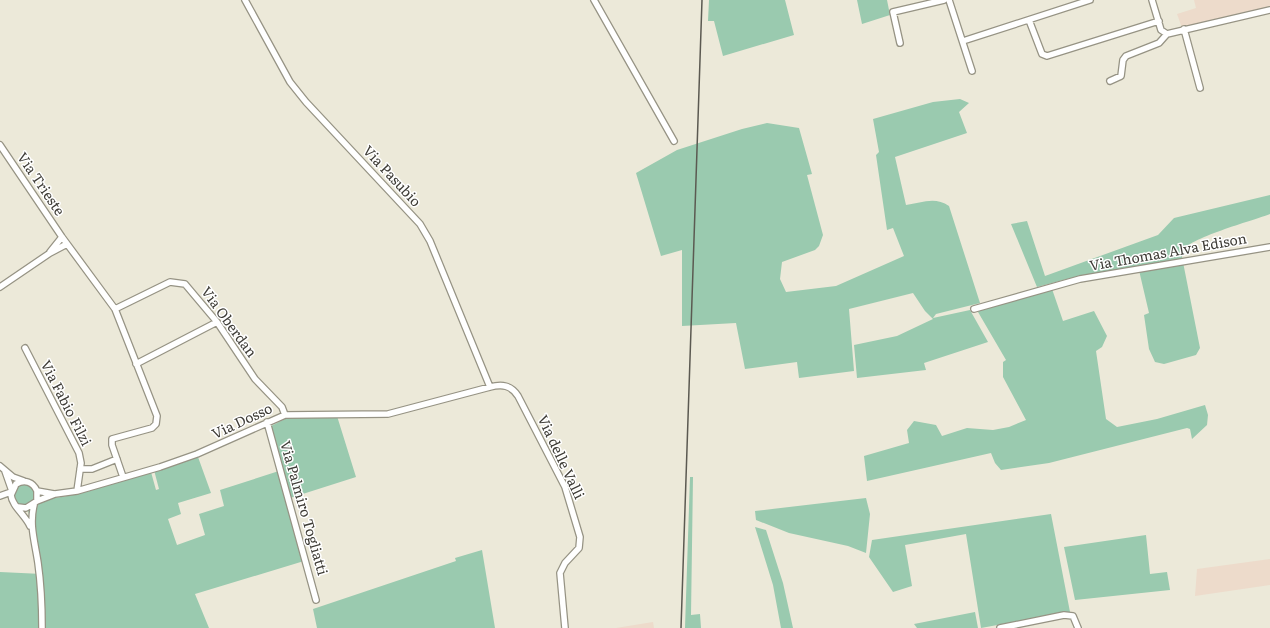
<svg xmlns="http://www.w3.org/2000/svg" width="1270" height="628" viewBox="0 0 1270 628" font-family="Literata,serif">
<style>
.industrial{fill:#eddbcb}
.green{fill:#9acaaf}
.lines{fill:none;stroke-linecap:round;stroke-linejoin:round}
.minor-casing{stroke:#969384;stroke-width:8}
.minor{stroke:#fff;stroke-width:5.5}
.rail{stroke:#5b5951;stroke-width:1.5}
.labels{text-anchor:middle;stroke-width:3;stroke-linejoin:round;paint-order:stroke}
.street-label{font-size:14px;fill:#3e3c36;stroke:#fff}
</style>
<rect width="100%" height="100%" fill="#ece9d9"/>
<path class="industrial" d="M1194,0H1270V7L1182,28L1177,14L1196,8Z
M1270,559V585L1195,596L1197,569Z
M653,622L654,628H616Z"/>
<path class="green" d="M709,0H785L794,35L723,56L714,21H708Z
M857,0H887L890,15L862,24Z
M960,99L969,103L959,112L967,133L895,157L906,205C921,203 935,196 949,206L980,303L936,314L933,318L970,310L988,342L924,363L926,370L857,378L854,345L897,336L933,319L925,311L913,293L849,309L854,371L799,378L797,362L745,369L736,323L682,326V250L661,256L636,173L677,150L742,129L767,123L799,128L812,174L807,175L823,235L819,246L815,250L782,262L780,279L786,292L836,286L904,256L893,228L887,230L876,155L879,152L873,119L933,102Z
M1270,195V214C1252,221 1188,238 1181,252L1200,348L1196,355L1164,364L1155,362L1149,349L1144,315L1149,313L1138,266L1067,279L1037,287L1011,224L1027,221L1045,276L1158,235L1174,218Z
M1051,286L1063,321L1094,311L1107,336L1102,347L1096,351L1106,419L1117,427L1157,419L1205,405L1208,415L1207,425L1192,439L1190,429L1187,428L1049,463L1001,470L995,463L991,453L867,481L864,456L909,443L907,430L914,421L936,425L942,436L967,428L993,430L1009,427L1026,420L1003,377V362L1006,360L978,312L980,308Z
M291,416H337L356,477L287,499L304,561L195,594L209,628H0V572L42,574L27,506L18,504L14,496L17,487L23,484L29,485L35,492V498C67,502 119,481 151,472L156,490L159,489L154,470L195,456L198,457L211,493L178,503L181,514L168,519L177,545L205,535L199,514L224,506L220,490L282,470L269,427Z
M690,477H693L691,615L700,614L701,628H685Z
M866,498L870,514L866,553L848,546L789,533L756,520L755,511Z
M1051,514L1070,612L981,628L966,534L905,545L912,586L893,592L869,557L872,540Z
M755,527L766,530L783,583L793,628H781L773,585Z
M1146,535L1150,574L1167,572L1170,590L1075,600L1064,547Z
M482,550L495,628H317L313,609L456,561L455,558Z
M975,612L978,628H917L914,624Z"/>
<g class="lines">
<g class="minor-casing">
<path id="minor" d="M245,0L290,82L306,102L420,224L430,241L490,387
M594,0L674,141
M949,0L972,71
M1152,0L1161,30L1167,34
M1029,20L1042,54L1047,56L1159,21
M1184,29L1200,88
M1167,34L1270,10
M963,41L1090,0
M900,43L893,12L944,0
M1110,81L1121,76L1123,60L1126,56L1159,43L1167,34
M0,145L62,237L115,309L157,416L156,424L152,428L112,439V445L123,477
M50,252L62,237
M0,287L50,253L67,244
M115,309L170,282L185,284L217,322L255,379L282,407L285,415
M974,309L1080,279L1270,247
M25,348L79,453L81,463L77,491
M136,364L217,322
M267,422L316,600
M0,466L13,477L24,481
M80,469H92L117,459
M5,471L12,491
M37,491L54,494
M0,496L11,492
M37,501L55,494L77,491L160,467L197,454L285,415L388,414L490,387C502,384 511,385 518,396L565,487L580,537L579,548L565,563L560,573L565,628
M34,505C29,525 35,542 38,563C41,584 42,606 42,628
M18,507L26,508L37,501V491C33,482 25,479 16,484L11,495C12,506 25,515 30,526
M1000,628L1064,615L1073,616L1078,628"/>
</g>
<use href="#minor" class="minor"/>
<path class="rail" d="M681,628L702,0"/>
</g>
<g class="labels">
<g class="street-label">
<text transform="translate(392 176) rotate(47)" y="5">Via Pasubio</text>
<text transform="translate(41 184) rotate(56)" y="5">Via Trieste</text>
<text transform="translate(1168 252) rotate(-10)" y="5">Via Thomas Alva Edison</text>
<text transform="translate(229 322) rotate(54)" y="5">Via Oberdan</text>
<text transform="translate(66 403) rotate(63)" y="5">Via Fabio Filzi</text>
<text transform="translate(242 421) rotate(-25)" y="5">Via Dosso</text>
<text transform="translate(561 457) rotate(65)" y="5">Via delle Valli</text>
<text transform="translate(304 508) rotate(74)" y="5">Via Palmiro Togliatti</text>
</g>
</g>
</svg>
